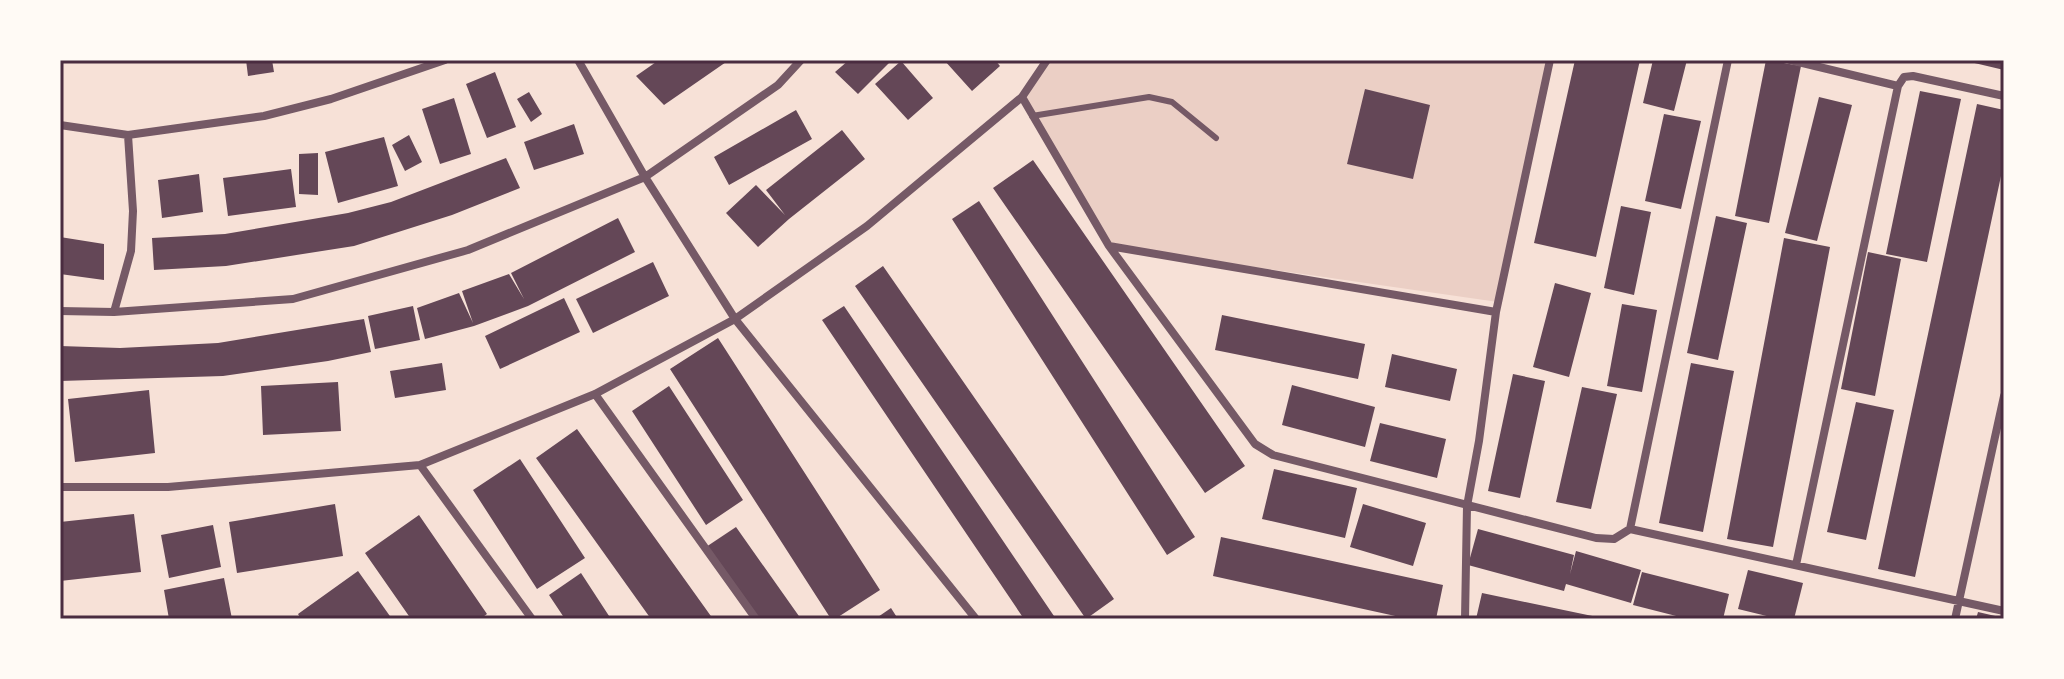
<svg xmlns="http://www.w3.org/2000/svg" width="2064" height="679" viewBox="0 0 2064 679" font-family="Montserrat,sans-serif">
<style>
.green{fill:#ebcfc5}
.building{fill:#644757}
.lines{fill:none;stroke-linecap:round;stroke-linejoin:round}
.service{stroke:#755966;stroke-width:6}
.minor{stroke:#755966;stroke-width:8}
.neatline{fill:none;stroke:#4a2c40;stroke-width:3}
</style>
<rect width="100%" height="100%" fill="#f7e1d7"/>
<path class="green" d="M1047,60H1550L1498,302L1109,246L1022,97Z"/>
<path class="building" d="M246,60H272L274,72L248,76Z
M659,60H729L664,105L636,76Z
M849,60H892L858,94L835,72Z
M944,60H995L1000,66L972,91Z
M1575,60H1640L1596,257L1534,243Z
M1653,60H1687L1674,111L1643,103Z
M1766,60L1801,66L1769,223L1735,216Z
M1966,60H2004V70L1966,61Z
M901,61L933,98L908,120L875,84Z
M495,72L516,127L487,138L466,84Z
M1365,89L1430,105L1413,179L1347,164Z
M1920,91L1961,99L1927,262L1886,254Z
M529,92L542,114L531,122L517,99Z
M1819,97L1852,105L1817,241L1785,233Z
M454,98L471,154L440,164L422,109Z
M1977,104L2004,110V162L1915,577L1878,569Z
M796,110L812,139L729,185L714,157Z
M1664,114L1701,121L1681,209L1645,201Z
M574,124L584,154L534,170L524,142Z
M842,130L865,159L789,219L758,247L726,213L756,185L785,215L766,190Z
M409,135L422,162L405,171L392,145Z
M384,137L398,186L338,203L325,152Z
M318,153V195L299,194V154Z
M506,158L520,188L452,215L354,246L226,266L154,270L152,238L225,234L348,213L391,202Z
M1033,160L1245,466L1205,493L993,188Z
M291,169L296,207L228,216L223,178Z
M199,174L203,212L162,218L158,180Z
M979,201L1195,537L1167,555L952,219Z
M1621,206L1651,212L1634,295L1604,288Z
M1716,216L1747,223L1718,360L1687,353Z
M618,218L635,252L528,306L474,326L425,339L417,308L459,293L473,323L462,291L509,274L524,299L511,273Z
M60,237L104,244V280L60,274Z
M1784,238L1830,247L1773,547L1727,539Z
M1868,252L1901,259L1875,396L1841,389Z
M653,262L669,296L593,333L576,299Z
M883,266L1114,599L1086,619L855,286Z
M1555,283L1591,293L1569,377L1533,367Z
M564,298L580,332L500,369L485,336Z
M1622,304L1657,310L1642,392L1607,386Z
M413,306L420,340L375,349L368,316Z
M844,306L1056,619H1024L822,320Z
M1222,315L1365,344L1358,379L1215,350Z
M364,319L371,352L328,361L223,376L60,381V346L120,348L218,343Z
M718,338L880,590L835,619H831L670,369Z
M1392,354L1457,369L1450,401L1385,387Z
M442,363L446,390L395,398L390,371Z
M1691,363L1734,371L1703,532L1659,523Z
M1513,374L1545,381L1520,498L1488,491Z
M338,382L341,431L263,435L261,386Z
M1292,385L1375,407L1365,447L1282,425Z
M669,386L743,500L706,525L632,411Z
M1582,387L1617,394L1591,509L1556,502Z
M149,390L155,453L75,462L68,399Z
M1856,402L1894,410L1866,540L1827,532Z
M1380,423L1446,439L1437,478L1370,461Z
M577,429L713,619H651L536,458Z
M520,459L585,558L537,589L473,490Z
M1274,469L1357,488L1345,538L1262,519Z
M335,504L343,556L237,573L229,522Z
M1363,504L1426,523L1413,566L1350,547Z
M134,514L141,572L60,581V522Z
M419,515L487,614L480,619H411L365,553Z
M213,525L221,567L169,578L161,535Z
M736,527L801,619H756L706,547Z
M1478,529L1574,555L1570,574L1576,551L1641,570L1631,603L1566,584L1564,591L1468,565Z
M1221,537L1443,585L1436,619H1409L1213,576Z
M1748,570L1803,583L1794,619H1779L1738,609Z
M358,571L392,619H301L298,614Z
M1642,572L1729,594L1723,619H1688L1633,605Z
M581,573L611,619H565L549,595Z
M224,578L232,619H169L164,590Z
M1482,593L1602,618V619H1476Z
M891,608L898,619H875Z
M1978,612L2004,618V619H1976Z"/>
<g class="lines">
<path class="service" d="M1032,116L1149,97L1172,102L1216,138"/>
<path class="minor" d="M578,60L645,177L735,319L976,619
M1047,60L1022,97L1109,246L1496,312
M1790,60L1898,86
M60,125L128,135L264,116L331,99L445,60
M1109,246L1255,444L1273,455L1596,538L1614,539L1630,529L1728,60
M60,311L114,312L131,251L133,211L128,135
M114,312L293,299L468,250L645,177L778,85L801,60
M595,394L756,619
M420,465L532,619
M60,487H168L420,465L595,394L735,319L867,226L1022,97
M1630,529L2004,611
M1796,565L1898,86L1904,77L1913,76L2004,96
M1465,619L1467,506L1479,441L1496,312L1550,60
M1955,619L2004,396"/>
</g>
<rect width="2064" height="679" fill="none" stroke="#fffaf5" stroke-width="124"/>
<rect x="62" y="62" width="1940" height="555" class="neatline"/>
</svg>
